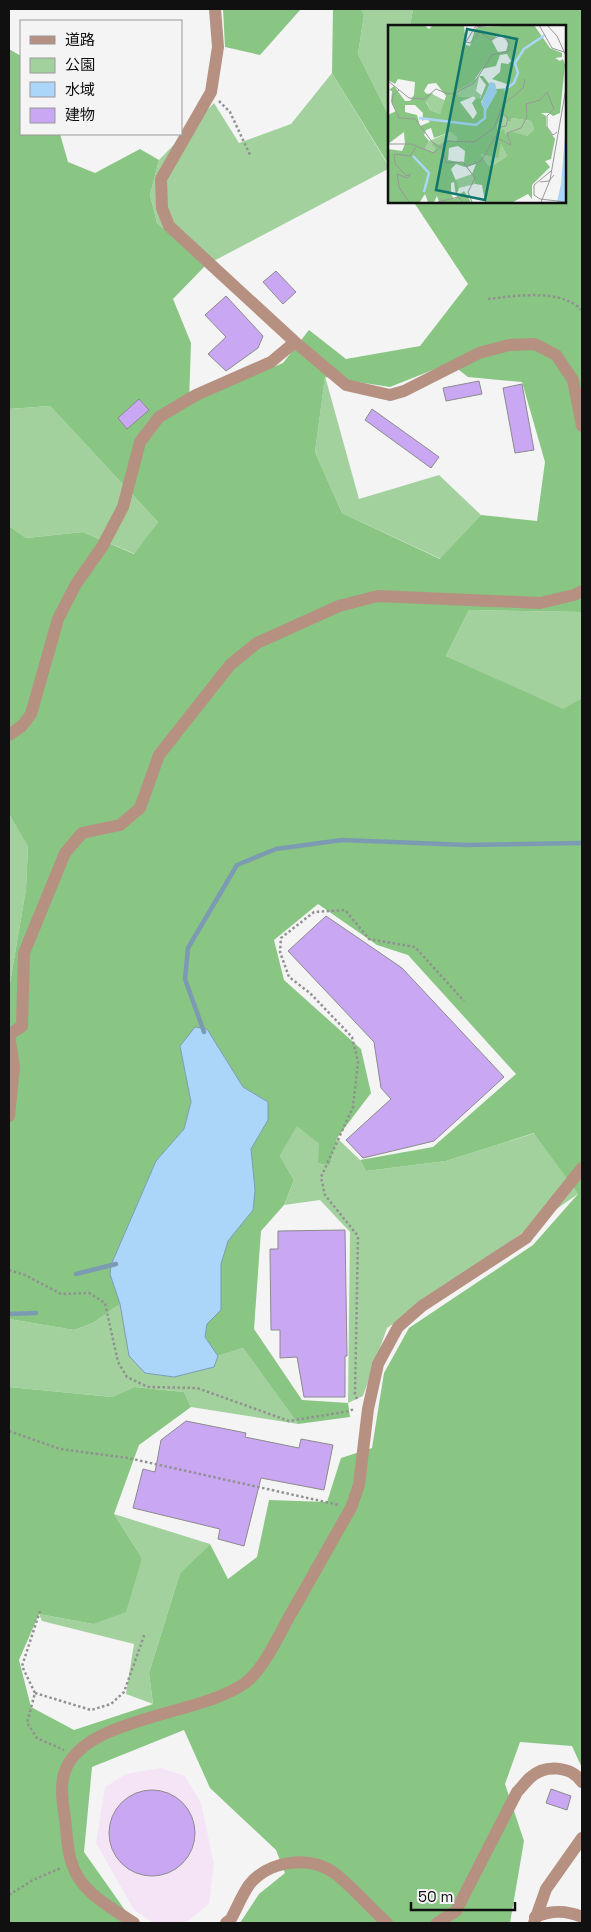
<svg xmlns="http://www.w3.org/2000/svg" width="591" height="1932" viewBox="0 0 591 1932" font-family="'Space Grotesk','Noto Sans JP',sans-serif">
<style>
.industrial{fill:#f5e4f6}
.green{fill:#a3d19e}
.forest{fill:#89c583;fill-rule:evenodd}
.water{fill:#abd6f9;stroke:#7c9bb3}
.lines{fill:none;stroke-linecap:round;stroke-linejoin:round}
.stream{stroke:#7c9bb3;stroke-width:4.5}
.building{fill:#c9a7f3;stroke:#8b8b8c}
.path{stroke:#919191;stroke-width:2.5;stroke-dasharray:2.5 2.5;stroke-linecap:butt}
.minor{stroke:#b69181;stroke-width:12}
.tertiary{stroke:#b69181;stroke-width:12}
.inset-river{fill:none;stroke:#abd6f9;stroke-width:2.5}
.inset-road{fill:none;stroke:#999;stroke-width:1}
.view{fill:#0f766e;fill-opacity:0.15;stroke:#0f766e;stroke-width:2.5}
.inset-edge{fill:none;stroke:#101010;stroke-width:2.5}
</style>
<rect width="100%" height="100%" fill="#f4f4f5"/>
<path class="industrial" d="M161,1768L185,1776L201,1803L214,1864L209,1904L185,1923H154L134,1910L96,1843L105,1787L126,1774Z"/>
<path class="green" d="M361,9H413L410,26H390V118L358,54L364,15Z
M332,73L390,168L206,265L157,223L150,195L159,160L214,103L239,143L291,124Z
M325,376L359,499L439,475L481,515L441,559L342,513L315,452Z
M50,406L158,522L135,554L83,532L26,538L9,526V409Z
M469,610L582,612V698L563,710L446,656Z
M9,814L28,845L26,889L9,989Z
M297,1125L319,1144L330,1165L337,1138L360,1160L366,1171L446,1161L535,1133L578,1194L387,1328L363,1396L348,1403L350,1232L320,1200L284,1205L294,1180L280,1156Z
M120,1304L129,1356L145,1373L173,1377L213,1367L218,1356L243,1348L298,1424L191,1407L184,1392L134,1387L112,1397L9,1387V1319L74,1330L93,1323Z
M114,1514L210,1544L180,1573L149,1673L153,1704L126,1694L134,1644L42,1621L39,1614L93,1624L142,1558Z"/>
<path class="forest" d="M223,9H301L260,55L225,47Z
M333,9H361L364,15L358,54L390,118V167L332,73Z
M413,9H582V612L469,610L446,656L563,709L582,698V1768L572,1746L520,1742L505,1784L524,1841L510,1923H240L259,1894L285,1873L276,1850L210,1788L184,1730L92,1767L84,1852L134,1923H9V1387L112,1397L134,1387L184,1392L191,1407L139,1445L114,1514L142,1558L126,1612L93,1624L39,1614L19,1660L31,1707L74,1730L153,1704L149,1673L180,1573L210,1544L228,1579L257,1557L269,1500L327,1502L341,1458L372,1448L384,1373L409,1328L533,1245L578,1194L534,1133L446,1161L366,1171L360,1160L433,1147L516,1074L408,955L377,945L318,904L274,940L284,980L361,1049L371,1093L337,1138L330,1165L318,1163L319,1144L297,1126L280,1156L294,1180L284,1205L261,1231L254,1329L302,1400L348,1403L350,1417L298,1424L243,1348L218,1356L205,1337L207,1324L221,1310V1264L228,1241L253,1210L255,1190L251,1149L268,1120V1102L243,1087L207,1029L180,1046L191,1102L184,1129L156,1161L111,1265L110,1274L120,1304L93,1323L74,1330L9,1319V989L26,889L28,846L9,814V526L26,538L83,532L134,554L158,522L50,406L9,409V49L21,56V134H60L68,162L95,173L140,149L159,160L150,195L157,223L206,265L173,299L191,343L189,402L283,363L309,330L346,359L420,346L468,284L413,201H565V26H410ZM450,363L468,377L522,382L545,462L537,521L481,515L440,559L342,513L315,452L325,377L390,387Z"/>
<path class="water" d="M195,1027L207,1029L243,1087L268,1102V1120L251,1149L255,1190L253,1210L228,1241L221,1264V1310L207,1324L205,1337L218,1356L214,1367L174,1377L145,1373L129,1356L120,1304L110,1274L111,1265L156,1161L184,1129L191,1102L180,1046Z"/>
<g class="lines">
<path class="stream" d="M204,1032L185,979L188,948L237,865L276,849L342,840L467,845L582,843
M76,1274L116,1264
M9,1314L36,1313"/>
</g>
<path class="building" d="M276,271L296,292L283,304L263,282Z
M226,296L263,336L258,348L226,371L208,354L226,337L205,315Z
M479,381L482,394L446,401L443,388Z
M522,384L534,450L515,453L503,388Z
M139,399L149,410L127,429L118,418Z
M372,409L439,457L431,468L365,420Z
M326,916L402,968L504,1077L434,1141L363,1158L346,1140L391,1099L381,1088L374,1042L288,951Z
M345,1230L347,1356H345V1397H304L297,1357L280,1358V1330H271L270,1249H278V1231Z
M186,1421L246,1433L245,1437L299,1448L301,1439L333,1445L324,1490L261,1478L244,1546L218,1539L220,1529L133,1508L143,1469L155,1472L161,1440Z
M551,1789L571,1796L567,1810L546,1803Z
M109 1833a43 43 0 1 1 86 0a43 43 0 1 1-86 0Z"/>
<g class="lines">
<path class="path" d="M219,101L230,112L250,155
M488,299C517,296 559,288 582,310
M9,1270L25,1275L61,1294L89,1293L105,1303L118,1362L127,1377L148,1387L197,1388L289,1421L350,1411L355,1408
M357,1399L355,1394L358,1236L325,1195L321,1177L353,1107L358,1062L352,1037L310,993L289,977L280,952L281,938L314,912L345,910L369,939L415,947L464,1001
M9,1431L60,1449L128,1458L339,1505
M40,1611L22,1666L35,1693L27,1723L37,1738L64,1750
M35,1693L91,1710L111,1704L124,1692L145,1633
M9,1895L33,1880L61,1868"/>
<path class="minor" d="M215,9L218,47L211,92L161,179L162,208L169,226L295,342L346,385L390,395L404,391L479,353L509,345L535,344L556,355L573,380L582,426
M9,735L22,726L31,714L58,619L76,584L102,547L123,507L140,442L159,417L196,395L271,362L295,342
M9,1035L22,1026L24,953L65,853L82,833L120,825L140,808L159,755L230,665L257,643L339,606L378,596L540,603L574,595L582,591
M9,1116L14,1067L9,1035
M535,1917C552,1910 566,1910 582,1917"/>
<path class="tertiary" d="M134,1923C111,1907 81,1893 72,1864C67,1851 67,1834 65,1819C63,1805 60,1788 64,1774C80,1717 200,1716 245,1683C262,1671 279,1636 289,1617C310,1581 330,1544 351,1508L359,1485L368,1409L378,1364L398,1327L422,1306L526,1238L582,1168
M226,1923L231,1919C237,1908 242,1895 249,1885C268,1861 308,1855 333,1872C351,1885 370,1908 387,1923
M437,1923L456,1911L517,1792C522,1787 526,1781 531,1777C545,1764 571,1766 582,1782
M534,1923L546,1889L582,1838"/>
</g>
<g transform="translate(388 25)">
<rect width="178" height="178" fill="#f4f4f5"/>
<path d="M91,52L88,66L93,70L91,76L85,71L71,72L68,66ZM44,69L58,76L52,89L42,85L38,76ZM116,91L122,98L124,93L143,96L146,104L139,111L110,109L109,100ZM62,107L71,113L68,116L58,114L45,127L37,123L41,116ZM113,119L119,131L104,141L100,140L93,129L104,130ZM84,149L87,159L71,163L67,155Z" fill="#a3d19e"/>
<path d="M0,0H36L41,4L45,0H76L78,20L82,21L87,4L90,2L146,0L162,23L174,28V32L167,33L172,36L175,34L177,40L172,88L165,91L161,88H153L158,91V101L167,114L163,134L157,136L162,142L144,160V174L140,169L125,177H97L94,160L87,159L84,149L88,139L77,142L68,139L63,144L71,163L68,171L66,157L63,158V169L66,174L76,166L83,177H51L49,171L46,177H40L37,169L32,177H0V124L14,126L17,119L16,107L0,119V90L8,86L3,76L4,66L1,65L6,61L17,76H22L26,70L27,57L10,54L7,59L0,55ZM110,9L116,10L120,19L118,26L110,27L104,16ZM119,29L123,36L120,39L113,38L112,47L104,54L122,60V63L108,64L97,86L93,77L102,60L95,51H91L98,60L92,74L89,72L84,78L89,88L85,94L72,77L86,71L71,72L68,66L85,57L94,44L108,41L112,30ZM48,58L58,71L52,89L42,85L38,77L45,68L39,69L36,66L40,59ZM17,80H27L35,88L34,96L39,93L42,97L32,101L29,90L17,87ZM116,91L122,98L124,93L143,96L146,104L139,111L125,107L117,109L116,104L110,108L109,100ZM43,103L46,113L62,107L70,113L68,116L58,114L51,120L46,117L44,120L48,123L45,127L37,123L41,116L36,110L38,105ZM113,119L119,131L104,141L100,140L93,129L110,133ZM70,121L77,126L76,138L60,135L61,123Z" fill="#89c583" fill-rule="evenodd"/>
<path d="M102,57L107,58L109,67L98,86L93,79ZM177,110V177H169L173,159Z" fill="#abd6f9"/>
<path class="inset-river" d="M116,65L126,58L130,48L127,38L136,24L157,10M31,93L88,100L97,93V85M25,131L41,148L36,167"/>
<path class="inset-road" d="M151,0L164,23L176,27M159,0L169,11L178,31M0,56L21,73L36,74L48,64L60,69L67,68L86,58L104,30L121,26V17L113,10L103,15L92,7L82,18L78,17L87,2L104,0M11,65L5,70L4,78L11,93L27,94L45,118L55,124L58,138L75,137L87,153L80,167L84,177M109,113L123,120L119,108L133,103L139,92L138,79L152,75L159,67L166,84L159,91V102L165,110L169,107M0,119H23L46,128L59,116L86,117L106,103L115,80L135,63L137,54M78,142L93,136L113,102L118,101L120,93L113,88M163,146L146,160V170L152,174L178,177M152,157L161,156L166,150M21,177L11,162L9,149L19,153L23,149L19,151L7,139L6,129L22,131L28,122M50,177L70,172L75,177M153,177L162,155L178,63"/>
<path class="view" d="M79,4L129,14L97,175L48,165Z"/>
<rect width="178" height="178" class="inset-edge"/>
</g>
<rect width="591" height="1932" fill="none" stroke="#101010" stroke-width="20"/>
<rect x="20" y="20" width="162" height="115" fill="#f4f4f5" stroke="#999999"/>
<rect x="30" y="36" width="25" height="8" fill="#b69181" stroke="#999999"/>
<text x="65" y="45" font-size="15" fill="#101010">道路</text>
<rect x="30" y="58" width="25" height="15" fill="#a3d19e" stroke="#999999"/>
<text x="65" y="70" font-size="15" fill="#101010">公園</text>
<rect x="30" y="82" width="25" height="15" fill="#abd6f9" stroke="#999999"/>
<text x="65" y="95" font-size="15" fill="#101010">水域</text>
<rect x="30" y="108" width="25" height="15" fill="#c9a7f3" stroke="#999999"/>
<text x="65" y="120" font-size="15" fill="#101010">建物</text>
<path d="M411 1902v8h104v-8" fill="none" stroke="#101010" stroke-width="2.5"/>
<text x="418" y="1902" font-size="15" fill="#101010" stroke="#f4f4f5" stroke-width="4" paint-order="stroke">50 m</text>
</svg>
